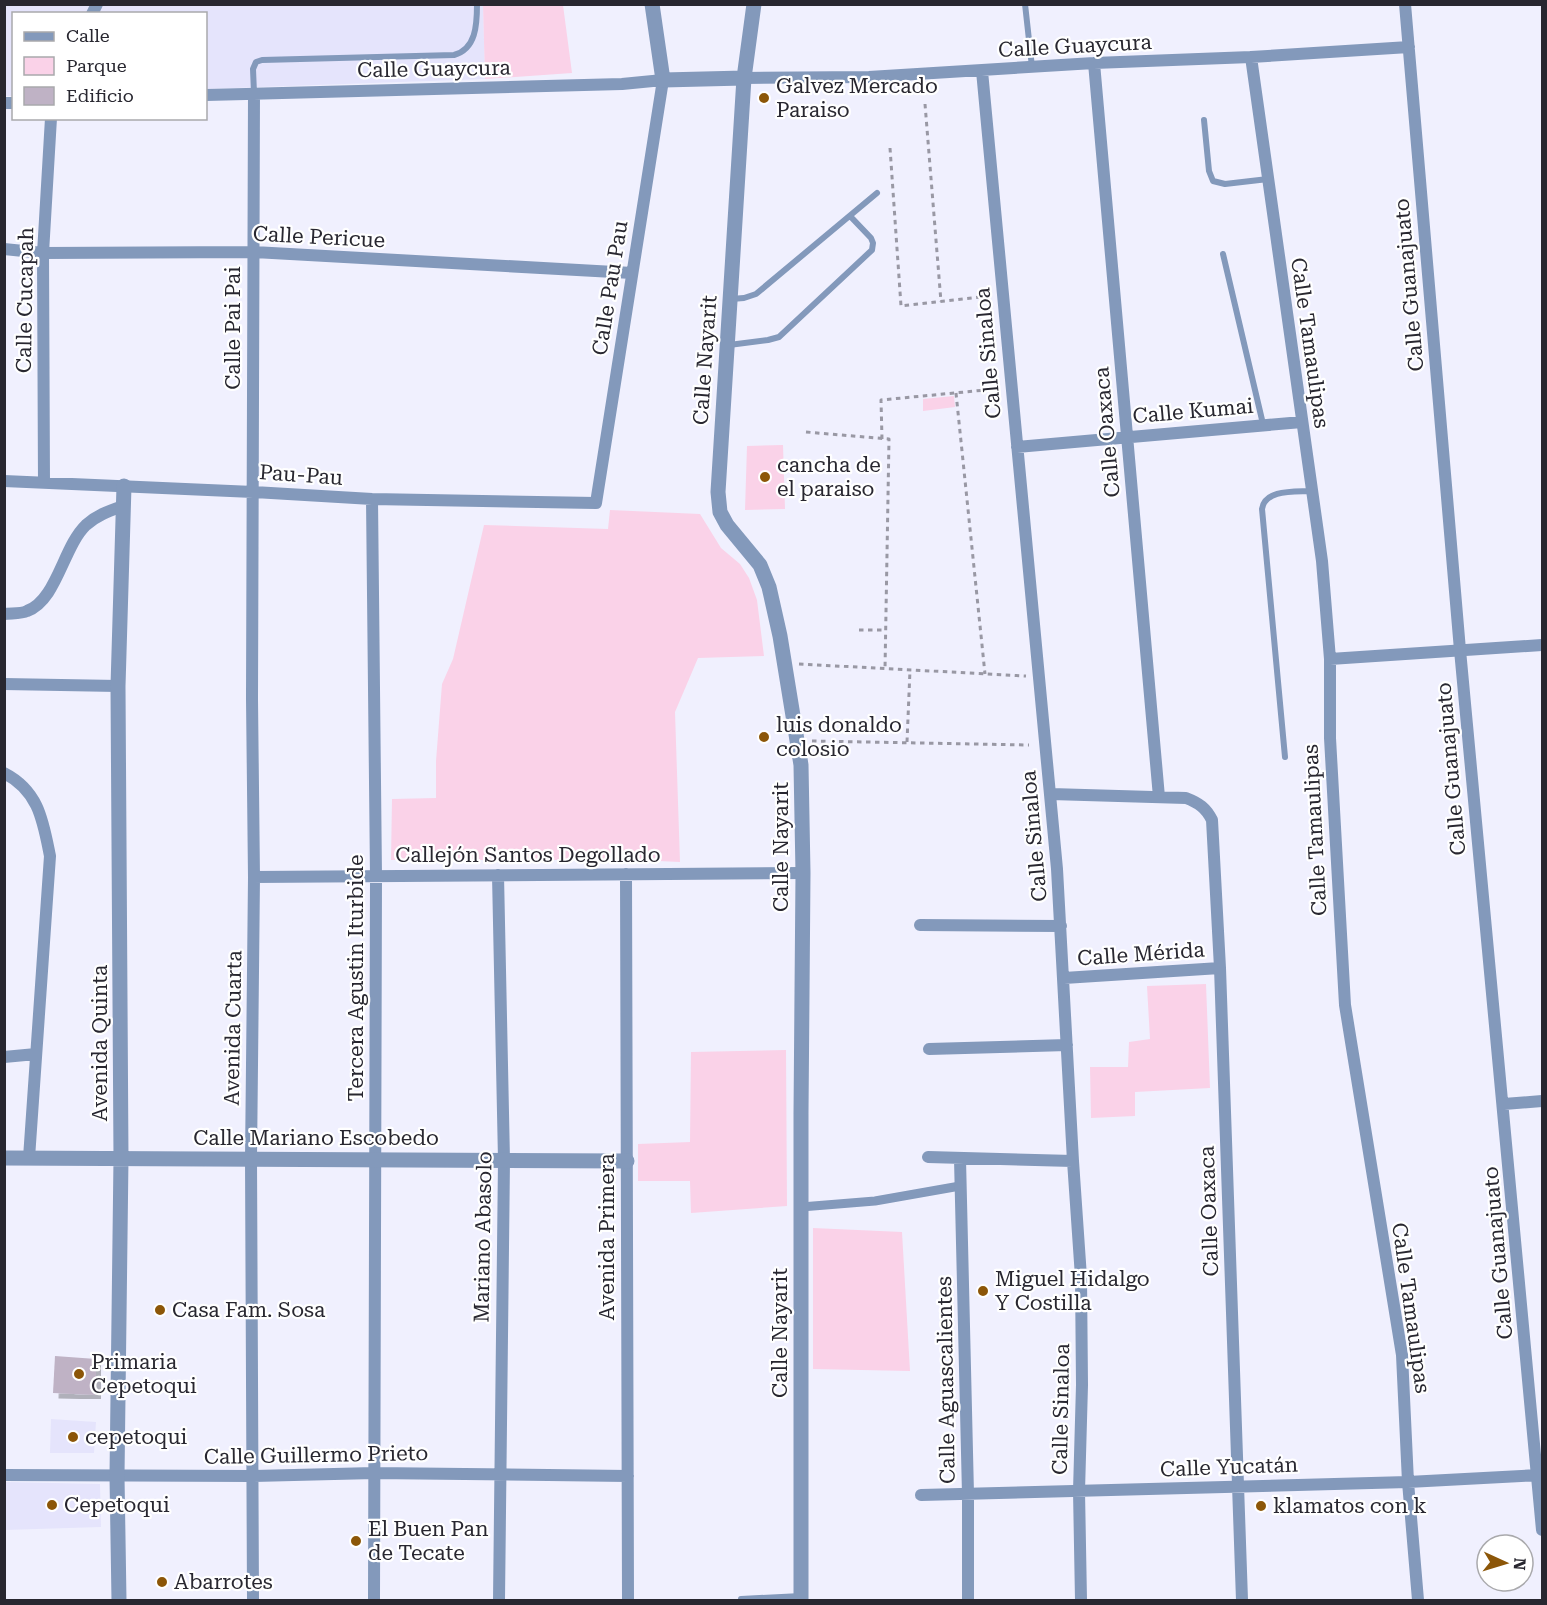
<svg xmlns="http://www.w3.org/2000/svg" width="1547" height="1605" viewBox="0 0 1547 1605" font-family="'Roboto Serif',serif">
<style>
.built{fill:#e5e4fc}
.green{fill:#fad2e8}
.building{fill:#bfb2c5;filter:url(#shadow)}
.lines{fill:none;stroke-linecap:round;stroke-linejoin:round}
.path{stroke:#9998a4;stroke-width:3;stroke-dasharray:4.5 4.5;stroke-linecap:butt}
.service{stroke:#8399bb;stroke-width:6}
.pedestrian{stroke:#8399bb;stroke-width:9}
.minor{stroke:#8399bb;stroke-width:12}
.tertiary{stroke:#8399bb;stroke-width:15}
.poi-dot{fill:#8c5608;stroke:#fff;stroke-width:2}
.labels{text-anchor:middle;stroke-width:4.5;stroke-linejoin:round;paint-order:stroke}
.street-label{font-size:21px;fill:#282730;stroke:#fff}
.poi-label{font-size:21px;fill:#282730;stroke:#fff;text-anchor:start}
</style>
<defs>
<filter id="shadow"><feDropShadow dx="5.5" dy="5.5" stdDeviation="0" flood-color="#0004"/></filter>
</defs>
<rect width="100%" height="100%" fill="#f0f0fe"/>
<path class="built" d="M4,5H483L485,79L206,89V14H14L13,96H5Z
M51,1419L96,1422L94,1453H50Z
M5,1482L100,1484L101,1527L5,1530Z"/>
<path class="green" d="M483,5H563L572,73L485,79Z
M954,396L955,407L923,411V399Z
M783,445L785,509L745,510L747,446Z
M610,510L700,514L721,548L740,564L749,578L757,600L764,656L698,658L675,712L680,862L637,860H391L392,799L436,798V761L442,684L453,659L484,525L608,529Z
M1206,984L1210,1088L1135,1092V1116L1091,1118L1090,1067H1128L1129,1042L1150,1039L1147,986Z
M786,1050L787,1206L691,1213L690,1181H638V1144L690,1142L691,1052Z
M813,1228L902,1232L910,1371L813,1369Z"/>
<path class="building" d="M55,1356L96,1359V1395L53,1393Z"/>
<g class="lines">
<path class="path" d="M925,104L941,302
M890,148L901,306L989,296
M956,393L985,674
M806,432L889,439L885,669
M882,439L881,400L996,389
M859,630H886
M799,664L1026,676
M812,741L1029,745
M907,742L910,670"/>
<path class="service" d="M1025,4L1032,67
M254,93L253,69L256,62L262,60L454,55C476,49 477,25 477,4
M1204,120L1209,171L1213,181L1225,184L1268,179
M1223,254L1263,424
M731,299L744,298L756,294L877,193
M729,345L768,340L779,337L872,250L873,243L871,238L850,216
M1285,757L1262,509C1265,489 1295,492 1311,491
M741,1599L801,1596"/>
<path class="pedestrian" d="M801,1207L875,1201L960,1186"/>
<path class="minor" d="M1405,4L1460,650L1542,1530
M92,14L97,4
M1251,57L1322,561L1330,659V738L1345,1005L1402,1355L1408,1482L1418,1600
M1094,63L1159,797
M982,71L1057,869L1073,1161L1081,1277L1082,1385L1079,1491L1081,1600
M744,78L869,77L1094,63L1251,57L1409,47
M4,103H14
M4,249L43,253L253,252L632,273
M1017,447L1302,422
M4,481L253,492L372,499L596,503L663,80L622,84L206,95
M44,482L43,253L51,118
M372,499L376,876L374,1600
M4,614C12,613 21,614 27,611C57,600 63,547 86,525C97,515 109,511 123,506
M1330,659L1542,645
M4,684L118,686
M4,773C39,791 43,821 50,856L29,1158
M1051,794L1186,798C1199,803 1206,808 1212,820L1220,968L1242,1600
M626,874L628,1600
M498,875L504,1160L499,1600
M254,877L803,873
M920,925L1061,926
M1064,978L1220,968
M929,1049L1067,1045
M4,1057L36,1054
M1504,1104L1542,1101
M928,1157L1073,1161
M960,1159L968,1494V1600
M4,1475L252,1476L374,1473L628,1476
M921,1495L1408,1482L1538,1475
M253,1600L251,1159L254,877L252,699L254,93"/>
<path class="tertiary" d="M652,4L663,80L744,78
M754,4L744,78L718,492L720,512L727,525L760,565L769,587L780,636L801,765L803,873L801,1114V1600
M4,1158L627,1161
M119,1600L117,1476L121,1158L118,686L124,486"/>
</g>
<g class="poi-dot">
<circle cx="764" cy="98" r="6"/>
<circle cx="765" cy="477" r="6"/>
<circle cx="764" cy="737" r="6"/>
<circle cx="983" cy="1291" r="6"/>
<circle cx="160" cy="1310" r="6"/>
<circle cx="79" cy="1374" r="6"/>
<circle cx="73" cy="1437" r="6"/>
<circle cx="52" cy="1505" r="6"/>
<circle cx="1261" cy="1506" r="6"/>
<circle cx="356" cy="1541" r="6"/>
<circle cx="162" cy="1582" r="6"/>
</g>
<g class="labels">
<g class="street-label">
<text transform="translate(1075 46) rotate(-3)" y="7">Calle Guaycura</text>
<text transform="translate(434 69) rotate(-1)" y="7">Calle Guaycura</text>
<text transform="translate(319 237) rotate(3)" y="7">Calle Pericue</text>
<text transform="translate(1409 285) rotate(-95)" y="7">Calle Guanajuato</text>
<text transform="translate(610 288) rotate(-81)" y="7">Calle Pau Pau</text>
<text transform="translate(25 300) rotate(-89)" y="7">Calle Cucapah</text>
<text transform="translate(233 328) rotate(-90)" y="7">Calle Pai Pai</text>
<text transform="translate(1310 343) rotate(82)" y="7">Calle Tamaulipas</text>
<text transform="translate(988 353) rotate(-95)" y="7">Calle Sinaloa</text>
<text transform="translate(705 360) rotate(-86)" y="7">Calle Nayarit</text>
<text transform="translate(1193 411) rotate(-5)" y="7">Calle Kumai</text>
<text transform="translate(1107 432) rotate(-95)" y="7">Calle Oaxaca</text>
<text transform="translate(301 475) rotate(4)" y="7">Pau-Pau</text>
<text transform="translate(1451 769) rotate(-95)" y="7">Calle Guanajuato</text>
<text transform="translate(1315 830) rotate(-93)" y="7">Calle Tamaulipas</text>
<text transform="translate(1034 836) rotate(-95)" y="7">Calle Sinaloa</text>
<text transform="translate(781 847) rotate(-90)" y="7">Calle Nayarit</text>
<text x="528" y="862">Callejón Santos Degollado</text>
<text transform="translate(1141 954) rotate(-4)" y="7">Calle Mérida</text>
<text transform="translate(356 978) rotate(-90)" y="7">Tercera Agustin Iturbide</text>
<text transform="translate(233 1028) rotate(-89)" y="7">Avenida Cuarta</text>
<text transform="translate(100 1043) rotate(-90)" y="7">Avenida Quinta</text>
<text x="316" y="1145">Calle Mariano Escobedo</text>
<text transform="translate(1209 1211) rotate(-92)" y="7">Calle Oaxaca</text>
<text transform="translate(483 1237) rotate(-89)" y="7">Mariano Abasolo</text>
<text transform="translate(607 1237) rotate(-90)" y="7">Avenida Primera</text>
<text transform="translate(1498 1253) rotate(-95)" y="7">Calle Guanajuato</text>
<text transform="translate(1411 1308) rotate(82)" y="7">Calle Tamaulipas</text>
<text transform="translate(780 1333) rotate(-90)" y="7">Calle Nayarit</text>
<text transform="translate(946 1380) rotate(-91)" y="7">Calle Aguascalientes</text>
<text transform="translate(1061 1409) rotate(-89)" y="7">Calle Sinaloa</text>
<text transform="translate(316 1455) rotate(-1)" y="7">Calle Guillermo Prieto</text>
<text transform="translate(1229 1467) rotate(-2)" y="7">Calle Yucatán</text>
</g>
<g class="poi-label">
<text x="776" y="93">Galvez Mercado<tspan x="776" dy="24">Paraiso</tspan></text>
<text x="777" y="472">cancha de<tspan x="777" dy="24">el paraiso</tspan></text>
<text x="776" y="732">luis donaldo<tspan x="776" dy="24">colosio</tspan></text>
<text x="995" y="1286">Miguel Hidalgo<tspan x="995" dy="24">Y Costilla</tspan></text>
<text x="172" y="1317">Casa Fam. Sosa</text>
<text x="91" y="1369">Primaria<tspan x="91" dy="24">Cepetoqui</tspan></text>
<text x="85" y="1444">cepetoqui</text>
<text x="64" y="1512">Cepetoqui</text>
<text x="1273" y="1513">klamatos con k</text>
<text x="368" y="1536">El Buen Pan<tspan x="368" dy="24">de Tecate</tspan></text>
<text x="174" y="1589">Abarrotes</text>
</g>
</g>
<rect width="1547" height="1605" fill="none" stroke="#282730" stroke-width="12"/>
<rect x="12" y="12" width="195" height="108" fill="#ffffff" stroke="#a9a9ac" stroke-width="1.5"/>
<rect x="24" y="32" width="30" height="9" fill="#8399bb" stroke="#a9a9ac" stroke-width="1.5"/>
<text x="66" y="42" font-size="18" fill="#282730">Calle</text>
<rect x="24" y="57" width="30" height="18" fill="#fad2e8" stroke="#a9a9ac" stroke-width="1.5"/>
<text x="66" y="72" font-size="18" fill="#282730">Parque</text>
<rect x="24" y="87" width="30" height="18" fill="#bfb2c5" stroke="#a9a9ac" stroke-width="1.5"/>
<text x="66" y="102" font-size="18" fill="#282730">Edificio</text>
<g transform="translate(1505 1563) rotate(94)"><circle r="28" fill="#ffffff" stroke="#a9a9ac" stroke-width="1.5"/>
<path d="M0-4.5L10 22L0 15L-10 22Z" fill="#8c5608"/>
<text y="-9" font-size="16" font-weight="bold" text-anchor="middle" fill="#282730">N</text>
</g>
</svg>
